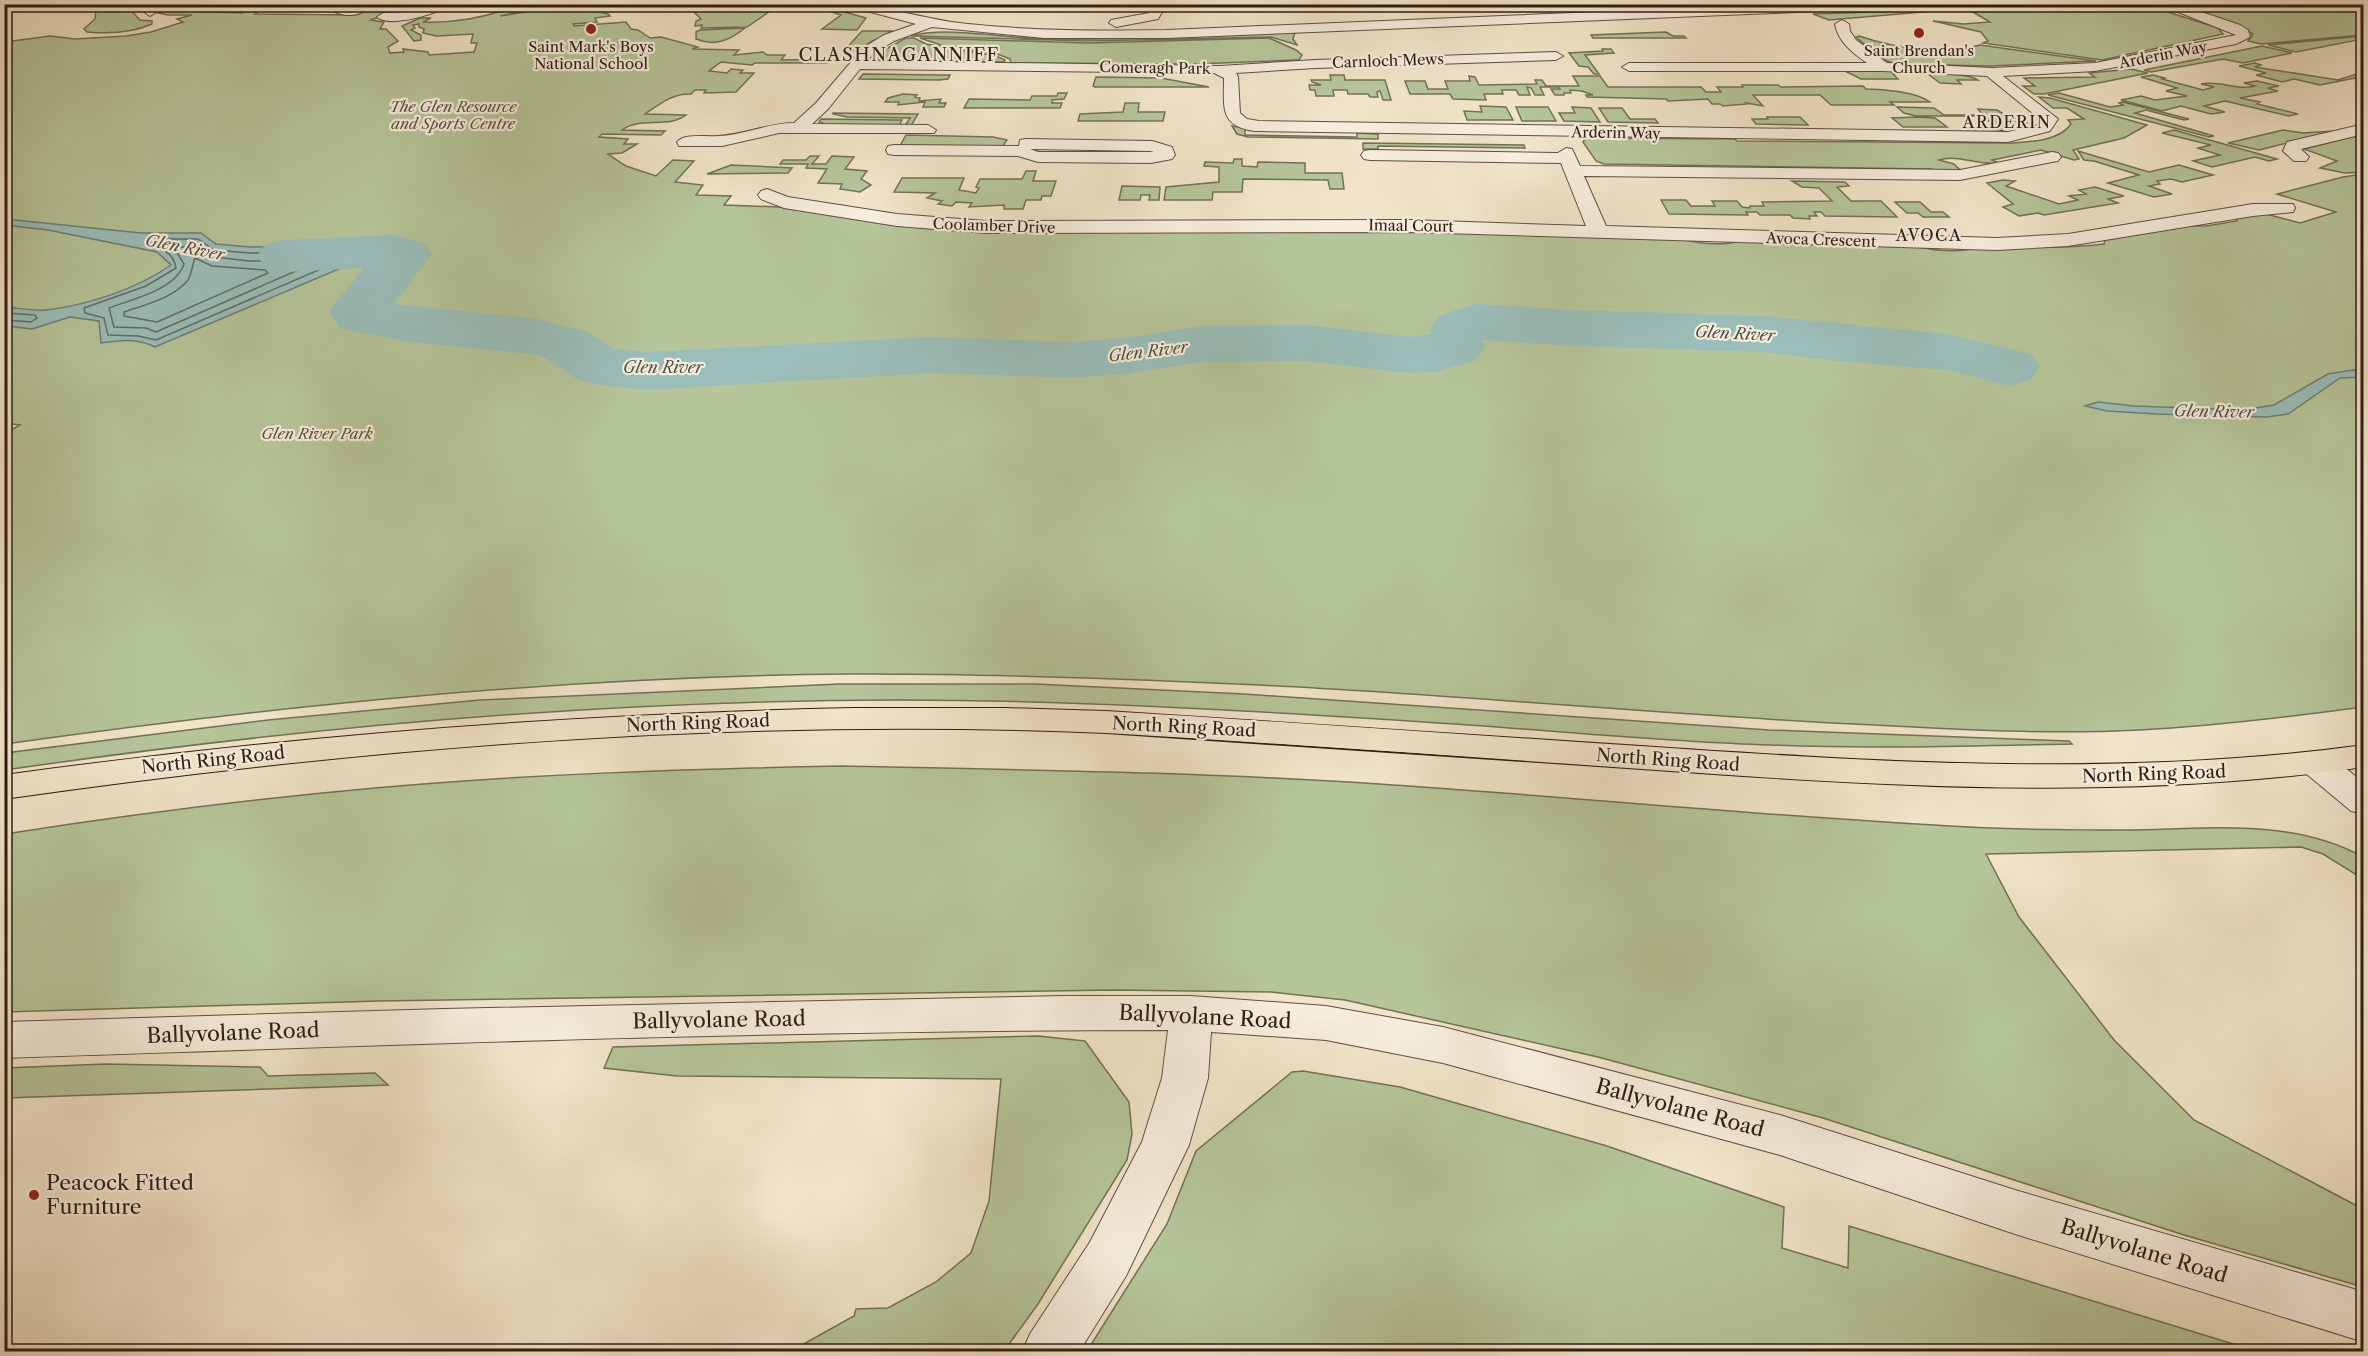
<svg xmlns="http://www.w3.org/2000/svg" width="2368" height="1356" viewBox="0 0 2368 1356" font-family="'Libre Caslon Text',serif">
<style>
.green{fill:#b6c59a;stroke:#727157;stroke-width:1.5}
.water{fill:#9bbeba;stroke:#6f7e78;stroke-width:1.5}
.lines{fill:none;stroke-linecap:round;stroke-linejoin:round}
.shore{stroke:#646e67;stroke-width:1.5}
.river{fill:#9bbeba;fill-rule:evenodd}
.minor-casing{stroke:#5f4f41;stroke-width:2}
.major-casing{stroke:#2e1d14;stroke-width:2}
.minor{fill:#f6eddc;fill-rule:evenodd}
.major{fill:#f1e4c9;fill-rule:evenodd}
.poi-dot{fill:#8f2418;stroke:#f6eddc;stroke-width:2}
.labels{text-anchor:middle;stroke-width:4.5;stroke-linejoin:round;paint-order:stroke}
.far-poi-label{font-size:15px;fill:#2e1d14;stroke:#f6eddc}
.far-street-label{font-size:15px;fill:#2e1d14;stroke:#f6eddc}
.far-park-label{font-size:15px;font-style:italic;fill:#574f3c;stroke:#f6eddc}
.far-neighbourhood-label{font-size:16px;letter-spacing:1.5px;fill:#2e1d14;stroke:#f6eddc}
.far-water-label{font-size:16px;font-style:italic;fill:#4f4d46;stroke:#f6eddc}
.far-quarter-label{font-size:18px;letter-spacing:1.5px;fill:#2e1d14;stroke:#f6eddc}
.street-label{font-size:18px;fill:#2e1d14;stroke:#f6eddc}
.near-street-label{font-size:21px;fill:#2e1d14;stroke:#f6eddc}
.near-poi-label{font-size:21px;fill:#2e1d14;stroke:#f6eddc;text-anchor:start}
</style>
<rect width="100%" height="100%" fill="#f1e4c9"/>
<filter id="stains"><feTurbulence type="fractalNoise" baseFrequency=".00333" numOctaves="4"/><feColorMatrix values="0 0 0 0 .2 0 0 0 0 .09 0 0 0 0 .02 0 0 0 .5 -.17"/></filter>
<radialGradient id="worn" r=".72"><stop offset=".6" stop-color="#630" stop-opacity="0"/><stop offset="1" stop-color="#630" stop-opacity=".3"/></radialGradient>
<path class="green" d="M5,4L126,5L140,20L152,21V24C132,33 109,34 87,32L84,29L95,19L96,9L68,5L5,8Z
M269,4L255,14L355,15L370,9L350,8V5H428L416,9L411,13L386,14L371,20L384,22L380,29H386L398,41L388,47L390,53L404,52L403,49L428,52L429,55L474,52L477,43H471L473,34L436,36L423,33L424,29L419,27V24L413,25L415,28L411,30L421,35V40L414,41L402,26L420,18H431L423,22C452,23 479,19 507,9L495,8L504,5H554L500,16L571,5L608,14L610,16L595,18L597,22L573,24L574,26L626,22L631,29L638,30L650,38L661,37L698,47L692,49L739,50L734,55L763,52L767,55H785L781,60L831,59L827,63H755L752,65L721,62L709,71L727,73L731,69L743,70L740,73H754L736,92L704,93L706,90H695L691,94C673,93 660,104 645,114L686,115C668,129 641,116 622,130L665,131L661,135L602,134L599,137L628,139L624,144H637L622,153L608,154L626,166L656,176L673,160L694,161L675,182L703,185L696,195L731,196L724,205L780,207L923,228L965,231L1378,230L1676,238C1696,243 1723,247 1743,240L1915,246C1934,251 1961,253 1979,247C2021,247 2063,249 2104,244L2105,240L2187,226H2206L2237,221L2236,217L2262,213L2300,223L2336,212L2277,194L2343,177L2363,174V707C2289,717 2214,726 2139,730C2044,735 1949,729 1854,724C1648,714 1443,693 1237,684C1106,678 976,673 845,674C564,677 283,705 5,744L4,434L20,425L5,423V42L50,36L75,39L126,36L151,32L183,22L177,19L192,15H168L154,12L156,10L242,13L247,10L242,9L251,5Z
M2193,4L2363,5V35L2261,44L2248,41L2253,34L2245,29L2178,6Z
M687,5H779L747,27L701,28L702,25L695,26L696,21L701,19Z
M810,5H819L866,18L857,30L822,29L841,15Z
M2146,5L2218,28L2223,34L2102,60L1983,43L1988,41L1981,32L1933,21L1963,24L1990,22L1966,8Z
M1935,11L1829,20L1813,14L1933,10Z
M745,28C730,40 715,47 696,39V32L700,30Z
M862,31H893L890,32L894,33L872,41L858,51H844Z
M1295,32L1293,39L1297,45L1271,37L1087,41L911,36C945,26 1006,38 1043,39C1127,40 1211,36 1295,32Z
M1666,32L1673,36H1684L1686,38H1593L1591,35Z
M1859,36C1895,48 1942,56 1980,45L2096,61L1989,66L1896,64C1881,61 1867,47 1856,37Z
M2363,36V39L2296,52L2268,45Z
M906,38H914L926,44L996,56L1005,60L1004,62L885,61L879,59L886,49Z
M920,38L1088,43L1269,38L1296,50L1302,55L1299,60H1294L1196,64L1011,63L1010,59L1000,55L941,45Z
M2262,46L2292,53L2243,63L2223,59L2151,72L2144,70Z
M1602,49H1611L1614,53L1585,55L1599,74H1594L1588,67L1579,66L1569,53L1603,51Z
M2255,63L2261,65L2255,67L2338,80L2363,72V80L2355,78L2320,85L2294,79L2282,82L2256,75L2266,73L2239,66Z
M2131,69L2148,73L2044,94H2034L2023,86H2035L2024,78L2095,77L2089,73Z
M1845,71C1871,71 1960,68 1978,80H1957L1961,84L1940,83L1928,74H1893L1898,79H1861Z
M863,74L941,75H950L948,79L939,80L859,79Z
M1330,75H1344L1345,80H1385L1391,100H1383L1380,91L1377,92L1378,97H1370L1368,94H1348L1347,90H1333L1334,96H1316L1315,90H1310L1309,85H1321L1312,82L1311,80H1331Z
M2153,75L2165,78L2162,79L2203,90L2214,87L2201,84C2220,80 2237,91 2255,86L2244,83L2257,81L2279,86L2268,88L2278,91L2240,98L2260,102L2257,104L2298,114L2289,116L2225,101L2204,106L2225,112L2211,114L2181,106L2162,111L2121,100L2141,96L2155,100L2187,96L2166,91L2177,88L2141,77Z
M1469,76L1475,77L1479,85L1537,84L1535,80H1542L1546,86H1579L1573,76H1600L1608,87H1701L1706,92H1721L1717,87H1743L1742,85H1778L1781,87L1863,86L1866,89C1884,89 1917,92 1930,102H1890L1894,105H1831L1820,95H1753L1763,106L1746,103L1747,104L1723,106L1720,104H1712L1708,99L1668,101L1666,99L1587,97L1586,95H1593L1582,91L1570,90L1571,93H1564V95H1555L1551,89H1560L1559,87H1540L1544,95H1535L1531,88L1527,87L1530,95H1519L1516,90H1502L1503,94H1484L1486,100L1453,99L1450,94H1410L1405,81H1425L1428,89H1448L1445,81H1470Z
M1096,77L1161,78L1209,87H1095L1093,86Z
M1058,93H1067L1064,99L1052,100V103H1062L1060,108H964L969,99L1030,100L1032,96H1057Z
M2059,93L2110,107L2123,105L2119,103L2123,102L2189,119L2184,120L2146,110L2135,113L2214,136L2209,137L2048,95Z
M903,94L917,95L915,97L920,98L919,101L941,99L939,103H946L944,107H923L925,102L898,105L899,102H885L888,98Z
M2039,97L2050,98L2147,125L2124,138L2073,150L2079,159L2074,160L2041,150L1992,160L1999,163C1978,166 1959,154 1939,160L1954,164L1960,170L1936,172L1932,169L1604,164L1596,161L1583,142L1586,138H1592L1735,139L1737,141L2011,143C2029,142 2060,141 2071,124L2068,120L2084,119L2067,108H2053Z
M1125,103H1139L1138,112H1165L1163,121H1078L1080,114L1123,112Z
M1480,106L1506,107L1513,120H1467L1464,111L1482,112Z
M1516,107H1548L1556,121H1522Z
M1572,107L1591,108L1600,122L1564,121L1559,113H1575Z
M1897,107L1934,108L1944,115H1983L1978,109L1997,110L2007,116L2024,119L2027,123L2000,131L1965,133L1962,131H1976L1973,127L1995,126L1982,116H1916L1904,113Z
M1599,108H1622L1630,119H1655L1658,123L1608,122Z
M833,114V113L918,114L911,126H905L910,118L847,117Z
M1767,117H1800L1808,125L1756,124L1752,119H1768Z
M1918,117L1935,118L1947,127H1903L1892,118Z
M821,119L899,120H902L899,126L827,125L819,122Z
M1232,126L1245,128V135L1357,137V133L1378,134V139L1248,137L1237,134Z
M2174,130L2277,159L2269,161L2255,157L2212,167L2193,161L2220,155L2198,148L2211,145L2162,133Z
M2283,130L2303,133L2335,131L2259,150L2228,143Z
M2363,134V172L2345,173L2320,168L2337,161L2304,149Z
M906,135L993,137L1007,140L1002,147L900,146Z
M1363,143L1524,145L1525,148L1378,146V149H1363Z
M2078,151L2149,172L2179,165L2213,175L2182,182L2171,179L2157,181L2160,184L2149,186L2172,194L2154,197L2108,183L2139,175L2094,161L2084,160Z
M810,156H819L812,164H826L832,156L854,157L845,169L867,171L861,179L871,185L860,192L840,189L842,184L818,183L827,169L806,168L808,164H780L783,160H806Z
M1234,159H1242V166L1257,167L1258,162L1305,163V173H1342L1344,189H1330L1328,180L1243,179L1242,192H1213L1212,200H1164L1166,187L1219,182V167L1204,166L1205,162L1233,163Z
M731,165L792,168L788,173L707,174Z
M1026,171H1036L1033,181H1056L1051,196H1042L1041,200H1026L1023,209H1004V205L969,207L972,203L956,202L952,206L938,204L942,201L927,198L935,193L894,192L902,178H964L959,190L976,193L979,188L976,187L980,179H1022Z
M2003,180L2015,181L2006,186L2059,204L2078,200L2069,196L2086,194L2079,190L2095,187L2124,196L2108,199L2118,203L2044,215L2038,213L2019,216L2003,207L2013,204L1987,183Z
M1792,181L1845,182L1849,186L1837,187L1851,201H1881L1897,217L1825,216L1821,212H1814L1817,216H1809L1810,219L1793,218L1790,215H1760L1757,212H1746L1748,215L1669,214L1661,200H1686L1691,206H1715L1712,201H1737L1742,207L1750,208V206H1764L1762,202L1832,201L1819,188L1802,187Z
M1122,186L1160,187L1159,200H1149L1150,195H1141L1140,200H1119Z
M1895,202H1920L1931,212H1943L1949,217H1923L1918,213H1907Z
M840,684H1035L1244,694L1769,730L2069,741L2072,744C1972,746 1871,749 1770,745C1670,742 1569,732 1469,725C1324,715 1178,706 1032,702C689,692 344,721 5,770V753L268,720L480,700Z
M842,766C1022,770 1201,772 1379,784C1576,797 1772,817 1969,827C2023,830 2077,830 2130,830C2208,829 2293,818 2363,857V879L2323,854L2301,847L1986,854L2019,917L2114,1040L2194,1120L2363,1209V1287L2184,1235L1823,1118L1598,1057L1345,1000L1271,992L1113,990L378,1001L5,1012V834C127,815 251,799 375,788C530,774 687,769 842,766Z
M1038,1036L1085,1041L1129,1102L1132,1134L1127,1160L1038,1304L1004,1351H791L854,1316L856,1309L888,1308L936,1282L971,1253L989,1201L1001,1079L677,1076L604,1068L613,1047Z
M106,1064L260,1067L268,1076L375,1073L388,1085L5,1098V1068Z
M1303,1071L1400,1087L1607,1146L1784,1207L1782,1248L1848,1268L1849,1226L2256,1351H1087L1167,1224L1196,1151L1292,1072Z"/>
<path class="water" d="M5,219L141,233H201L216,244L250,247L408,245L418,248V254H374L155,347C137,338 120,340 101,343L99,321L70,317L32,329L7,326L5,325V307C18,308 33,311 46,310C88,305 137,289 171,265L157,252L48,230L5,225Z
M2353,370L2363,371V377L2340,378L2288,414L2267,417L2157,414L2107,411L2085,406L2098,402L2134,406L2243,410L2274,405L2328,374Z"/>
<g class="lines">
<path class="shore" d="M151,239H198L214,250L249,253H348L351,256L156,340L138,336L108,335L104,318L85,313L84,308L146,286L176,268C174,254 161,247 149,244Z
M179,247H196L215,257L249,261H309L312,264L156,332L146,328L114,327L109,308C133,299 175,290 184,264L176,251Z
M195,258L212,266L265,270L268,273L157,322L124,316V312C144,305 174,298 188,280C192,274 192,265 195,258Z
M4,313L35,315L37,318L31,322L4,320"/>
<path class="river" d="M394,235L424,243L432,254L394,304L539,319L587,332L615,349L647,352L931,337L1071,342L1124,338L1201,326L1306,325L1409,337L1434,334L1430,329L1439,316L1475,304L1572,310L1764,316L1946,334L2031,354L2040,367L2031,380L2009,386L1946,370L1827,360L1764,352L1572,346L1484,340L1481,341L1485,347L1476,360L1435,372L1409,373L1306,361L1201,362L1124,374L1071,378L931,373L647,390L599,385L577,379L545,358L533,354L410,342L339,328L329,311L364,268L284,272L265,267L257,256L265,245L284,240Z"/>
<g class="minor-casing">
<path id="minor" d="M133,4H148L156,12L150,16Z
M336,4H349L348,7L362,8L363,11C357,17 339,16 333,10Z
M431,4H451C439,14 389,28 377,17L383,13L408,12Z
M840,4C883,4 925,20 968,24C1034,31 1100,31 1166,30L1791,4H1902L1896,8L1166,38H1044L932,27L894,41L873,54L867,61L1220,66L1315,60L1556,52L1563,56L1556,60L1315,68L1236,73L1238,77L1240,113L1247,119L1259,121L2008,132L2038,125L2041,120L1987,76L1883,71H1629L1622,67L1629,63H1867C1853,53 1838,42 1835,24L1842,20L1849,24L1850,31L1856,40L1887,63L1992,68L2095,63L2236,35L2158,4H2178L2240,25L2248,30L2250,37L2236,44L2095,71L2003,76L2058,119L2050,131L2008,142L1255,131C1219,126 1224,107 1224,78L1214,73L860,69L828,109L812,124L928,125L936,130L934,133H779L722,146H679L677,142C684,133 706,137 718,136C744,135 768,123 794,123L816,103L863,48L884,35L916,24Z
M1154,4H1167L1158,19L1116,27L1109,23L1111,20L1149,13Z
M2364,124V134L2301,149L2309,157L2306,161H2294L2283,151L2287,142Z
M1026,139L1152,141L1172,147L1175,155L1172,159L1151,163L1038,162L1018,156L894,155L888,154L886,150L888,146L894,145L1019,146L1020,140ZM1030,149L1150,151L1154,152H1038Z
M1566,148L1572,149L1580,166L1960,170L2052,152L2058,153L2061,157L2058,161L2052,162L1960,180L1584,176L1606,226L1997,238L2068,234L2253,204H2293L2295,208L2293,212L2253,216L2068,246L1997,250L1410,232L986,233L897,226L784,208L761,199L758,195L761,191L767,189L788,197L897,214L986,221L1410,220L1586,226L1561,163L1370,160L1364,159L1361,155L1364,151L1370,150L1558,153Z
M2316,751L2329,755L2364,783V814L2351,811L2303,771L2298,763L2303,755Z
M1062,996H1191L1326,1006L1443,1027L1780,1115L2015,1190L2364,1292V1342L2015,1234L1780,1155L1443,1063L1326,1040L1211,1032L1208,1078L1189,1145L1126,1276L1079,1352H1022L1030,1334L1090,1242L1142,1142L1162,1078L1168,1030C780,1030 392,1045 4,1058V1022L444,1009Z"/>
</g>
<g class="major-casing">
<path id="major" d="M854,708H1005L1106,711C1289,722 1472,735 1656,747C1891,763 2129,777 2364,745V767C2129,801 1891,787 1656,770C1472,757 1289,744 1106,733C738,717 368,747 4,799V775C287,736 569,714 854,708Z"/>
</g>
<use href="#minor" class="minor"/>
<use href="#major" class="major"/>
</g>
<g class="poi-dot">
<circle cx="591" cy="29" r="6"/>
<circle cx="1919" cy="33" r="6"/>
<circle cx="34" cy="1195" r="6"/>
</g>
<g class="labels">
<g class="far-poi-label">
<text x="591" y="52">Saint Mark's Boys<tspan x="591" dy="17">National School</tspan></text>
<text x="1919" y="56">Saint Brendan's<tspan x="1919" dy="17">Church</tspan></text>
</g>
<g class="far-street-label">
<text transform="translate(2163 55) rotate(-11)" y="5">Arderin Way</text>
<text transform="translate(1388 61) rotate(-2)" y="5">Carnloch Mews</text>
<text transform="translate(1155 68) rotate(1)" y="5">Comeragh Park</text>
<text transform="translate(1616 133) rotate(1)" y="5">Arderin Way</text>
<text transform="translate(994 226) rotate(2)" y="5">Coolamber Drive</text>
<text transform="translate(1411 226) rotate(1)" y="5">Imaal Court</text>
<text transform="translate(1821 240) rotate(2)" y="5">Avoca Crescent</text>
</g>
<g class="far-park-label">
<text x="453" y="112">The Glen Resource<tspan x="453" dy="17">and Sports Centre</tspan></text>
<text x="317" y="439">Glen River Park</text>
</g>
<g class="far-neighbourhood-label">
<text x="2007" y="128">ARDERIN</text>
<text x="1929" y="241">AVOCA</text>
</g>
<g class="far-water-label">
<text transform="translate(185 247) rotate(11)" y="6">Glen River</text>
<text transform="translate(1735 333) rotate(3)" y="6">Glen River</text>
<text transform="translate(1148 351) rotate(-7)" y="6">Glen River</text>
<text x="663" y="373">Glen River</text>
<text transform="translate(2214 411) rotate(1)" y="6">Glen River</text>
</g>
<g class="far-quarter-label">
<text x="899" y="61">CLASHNAGANNIFF</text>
</g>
<g class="street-label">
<text transform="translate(698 723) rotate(-2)" y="6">North Ring Road</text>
<text transform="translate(1184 727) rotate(3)" y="6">North Ring Road</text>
<text transform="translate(213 760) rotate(-6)" y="6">North Ring Road</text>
<text transform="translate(1668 760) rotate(4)" y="6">North Ring Road</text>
<text transform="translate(2154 774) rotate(-2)" y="6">North Ring Road</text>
</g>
<g class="near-street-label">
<text transform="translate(1205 1017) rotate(3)" y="7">Ballyvolane Road</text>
<text transform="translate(719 1020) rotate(-1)" y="7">Ballyvolane Road</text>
<text transform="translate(233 1033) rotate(-2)" y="7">Ballyvolane Road</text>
<text transform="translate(1680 1108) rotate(15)" y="7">Ballyvolane Road</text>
<text transform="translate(2144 1251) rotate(17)" y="7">Ballyvolane Road</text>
</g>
<g class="near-poi-label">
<text x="46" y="1190">Peacock Fitted<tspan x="46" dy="24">Furniture</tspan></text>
</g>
</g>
<rect width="2368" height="1356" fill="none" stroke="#f1e4c9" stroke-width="24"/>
<rect x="6" y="6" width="2356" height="1344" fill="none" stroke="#2e1d14" stroke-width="3"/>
<rect x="12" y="12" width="2344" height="1332" fill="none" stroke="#2e1d14" stroke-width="1.5"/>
<rect width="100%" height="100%" filter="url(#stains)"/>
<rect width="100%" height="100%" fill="url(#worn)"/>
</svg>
